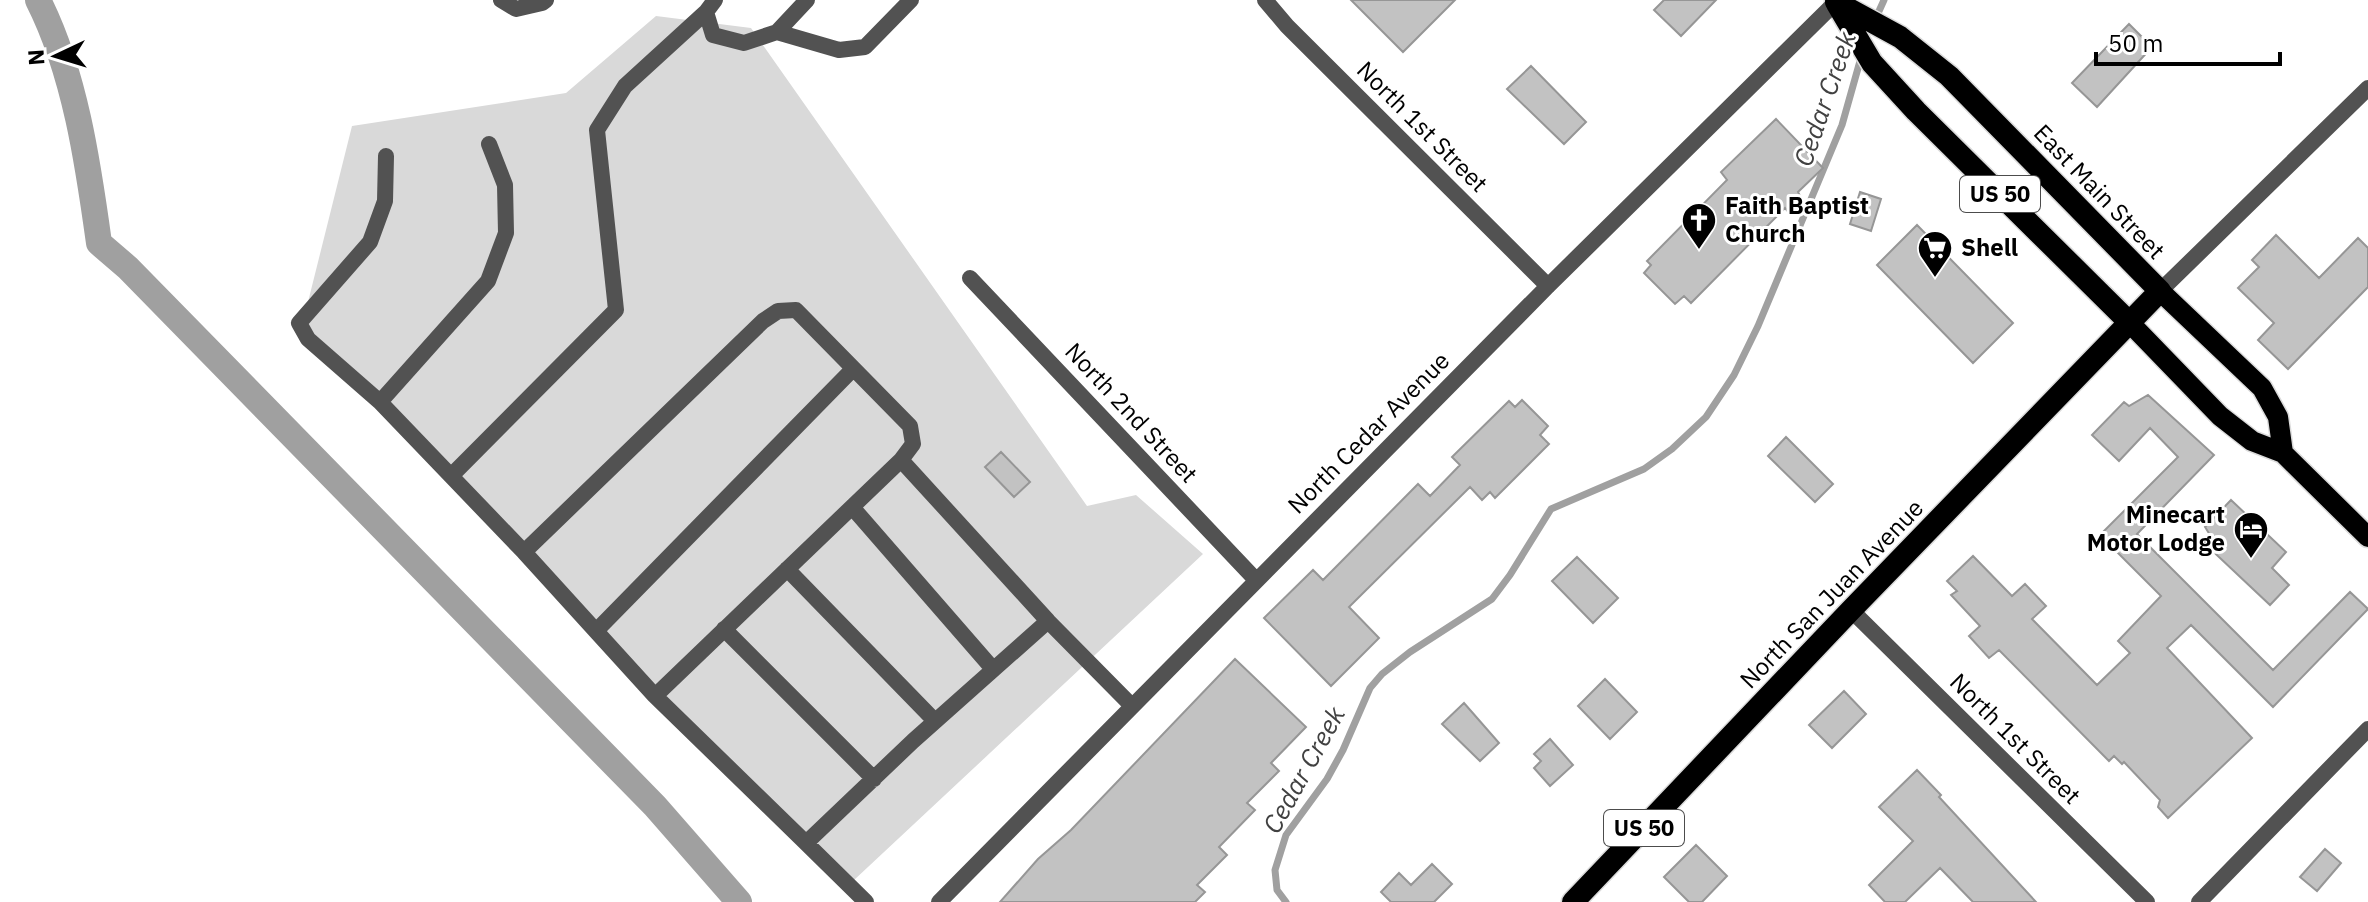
<svg xmlns="http://www.w3.org/2000/svg" width="2368" height="902" viewBox="0 0 2368 902" font-family="'IBM Plex Sans',sans-serif">
<style>
.green{fill:#d9d9d9}
.lines{fill:none;stroke-linecap:round;stroke-linejoin:round}
.stream{stroke:#a0a0a0;stroke-width:7}
.canal{stroke:#a0a0a0;stroke-width:26}
.building{fill:#c2c2c2;stroke:#969696;stroke-width:2}
.primary-casing{stroke:#dbdbdb;stroke-width:23}
.trunk-casing{stroke:#dbdbdb;stroke-width:25}
.minor{stroke:#525252;stroke-width:16}
.tertiary{stroke:#525252;stroke-width:16}
.primary{stroke:#000;stroke-width:20}
.trunk{stroke:#000;stroke-width:22}
.labels{text-anchor:middle;stroke-width:6;stroke-linejoin:round;paint-order:stroke}
.shield{fill:#fff;stroke:#4c4c4c;stroke-width:2}
.shield-label{font-size:22px;font-weight:bold;fill:#000}
.street-label{font-size:24px;fill:#000;stroke:#fff}
.poi-label{font-size:24px;font-weight:bold;fill:#000;stroke:#fff;text-anchor:start}
.water-label{font-size:26px;font-style:italic;fill:#414141;stroke:#fff}
</style>
<rect width="100%" height="100%" fill="#fff"/>
<path class="green" d="M656,16L751,28L1087,506L1136,495L1203,554L853,881L456,489L303,322L352,126L566,93Z"/>
<g class="lines">
<path class="stream" d="M1875,20L1884,0
M1286,902L1277,890L1275,870L1286,835L1327,779L1343,750L1370,688L1382,674L1410,652L1492,599L1510,575L1551,509L1644,469L1672,449L1706,417L1734,375L1758,326L1842,125L1862,54"/>
<path class="canal" d="M38,0C75,73 88,163 99,243L128,268L655,806L739,902"/>
</g>
<path class="building" d="M1351,0H1455L1403,52Z
M1664,0H1716L1681,36L1654,10Z
M2129,24L2152,47L2097,107L2072,83Z
M1531,66L1586,122L1564,144L1507,89Z
M1776,119L1823,168L1798,192L1804,203L1791,215L1785,208L1691,303L1684,296L1675,304L1644,273L1651,265L1647,261L1727,180L1721,172Z
M1860,192L1881,199L1871,231L1850,224Z
M1917,225L2013,323L1973,363L1877,265Z
M2276,235L2319,278L2358,238L2368,248V287L2288,369L2258,340L2274,323L2238,288L2259,267L2252,260Z
M2148,395L2214,455L2137,534L2273,670L2350,592L2368,609L2273,707L2191,625L2167,648L2252,738L2168,818L2158,807L2160,800L2124,762L2122,764L2114,756L2109,761L1999,650L1989,658L1969,636L1980,626L1951,595L1957,591L1947,581L1973,556L2012,596L2025,584L2046,606L2032,619L2097,685L2130,653L2118,641L2161,596L2100,535L2178,457L2150,428L2119,461L2092,435L2124,402L2129,406Z
M1522,400L1548,426L1540,435L1549,444L1495,498L1490,492L1482,500L1470,487L1349,607L1379,638L1331,686L1264,618L1313,570L1323,580L1418,484L1430,496L1460,465L1452,457L1509,401L1515,407Z
M1786,437L1833,484L1815,502L1768,456Z
M1001,452L1030,482L1014,497L985,467Z
M2231,500L2286,552L2272,568L2289,585L2270,605L2203,542L2210,535L2205,527Z
M1577,557L1618,598L1593,623L1552,581Z
M1235,659L1306,727L1271,763L1279,771L1247,803L1255,810L1219,847L1227,855L1197,885L1205,892L1195,902H1000L1038,859L1071,830Z
M1605,679L1637,712L1610,739L1578,706Z
M1844,691L1866,714L1832,748L1809,725Z
M1464,703L1499,743L1480,761L1442,724Z
M1550,739L1573,765L1550,786L1534,768L1541,761L1534,754Z
M1917,770L1941,795L1939,797L2036,902H1973L1940,868L1905,902H1885L1869,885L1913,841L1879,807Z
M1696,845L1727,876L1702,902H1689L1664,877Z
M2325,849L2341,863L2317,891L2300,877Z
M1432,864L1452,884L1434,902H1391L1381,892L1399,873L1411,885Z"/>
<g class="lines">
<g class="primary-casing">
<path id="primary" d="M2160,291L2262,388L2278,417L2283,453
M2130,323L2220,416L2252,441L2283,453L2368,537"/>
</g>
<g class="trunk-casing">
<path id="trunk" d="M1837,4L1872,63L1916,111L2130,323
M1573,902L1851,610L2160,291L1949,76L1900,37L1836,2"/>
</g>
<path class="minor" d="M501,0L516,9L542,3L546,0
M715,0L706,12L713,35L744,43L777,32L839,50L865,47L911,0
M1265,0L1287,26L1548,286
M777,32L807,0
M489,144L505,185L506,233L488,281L380,402L451,476L616,310L597,130L625,86L706,12
M970,278L1256,580
M380,402L308,339L299,323L370,242L385,201L386,156
M451,476L524,552L763,321L778,311L796,310L910,426L913,444L901,460L655,696L524,552
M852,507L993,669
M787,569L935,721
M1851,610L2147,902
M1048,621L1132,706
M724,629L874,779
M596,631L852,370
M655,696L806,843L913,741L1048,621L901,460
M806,843L866,902
M939,902L1548,286L1836,2
M2199,902L2368,729"/>
<path class="tertiary" d="M2160,291L2368,88"/>
<use href="#primary" class="primary"/>
<use href="#trunk" class="trunk"/>
</g>
<defs>
<g id="church-pin" transform="scale(1.8)"><path d="M0 17L-7.5 6A9.5 9.5 0 1 1 7.5 6Z" fill="#000" stroke="#fff"/><path d="M-1.2-6h2.4v3.5h3.3v2.4h-3.3V6h-2.4V-.1h-3.3v-2.4h3.3Z" fill="#fff"/></g>
<g id="supermarket-pin" transform="scale(1.8)"><path d="M0 17L-7.5 6A9.5 9.5 0 1 1 7.5 6Z" fill="#000" stroke="#fff"/><path d="M-6-5.5h2.5l.6 2H6L4.5 2H-2.5L-4.4-4H-6ZM-1.5 3.2a1.3 1.3 0 1 0 .1 0ZM3 3.2a1.3 1.3 0 1 0 .1 0Z" fill="#fff"/></g>
<g id="hotel-pin" transform="scale(1.8)"><path d="M0 17L-7.5 6A9.5 9.5 0 1 1 7.5 6Z" fill="#000" stroke="#fff"/><path d="M-6-4.5h1.5V1H6V5H4.5V3h-9V5H-6ZM-4 0a1.8 1.8 0 1 1 3.6 0ZM.5 0V-2.5h3Q6-2.5 6 0Z" fill="#fff"/></g>
</defs>
<g fill-rule="evenodd">
<use href="#church-pin" x="1699" y="220"/>
<use href="#supermarket-pin" x="1935" y="248"/>
<use href="#hotel-pin" x="2251" y="529"/>
</g>
<g class="labels">
<g class="shield">
<rect x="1960" y="176" width="80" height="36" rx="6"/>
<rect x="1604" y="810" width="80" height="36" rx="6"/>
</g>
<g class="shield-label">
<text x="2000" y="202">US 50</text>
<text x="1644" y="836">US 50</text>
</g>
<g class="street-label">
<text transform="translate(1422 127) rotate(45)" y="8">North 1st Street</text>
<text transform="translate(2099 192) rotate(46)" y="8">East Main Street</text>
<text transform="translate(1131 413) rotate(47)" y="8">North 2nd Street</text>
<text transform="translate(1369 433) rotate(-45)" y="8">North Cedar Avenue</text>
<text transform="translate(1832 594) rotate(-46)" y="8">North San Juan Avenue</text>
<text transform="translate(2015 739) rotate(45)" y="8">North 1st Street</text>
</g>
<g class="poi-label">
<text x="1725" y="214">Faith Baptist<tspan x="1725" dy="28">Church</tspan></text>
<text x="1961" y="256">Shell</text>
<text x="2225" y="523" text-anchor="end">Minecart<tspan x="2225" dy="28">Motor Lodge</tspan></text>
</g>
<g class="water-label">
<text transform="translate(1825 99) rotate(-71)" y="9">Cedar Creek</text>
<text transform="translate(1304 770) rotate(-61)" y="9">Cedar Creek</text>
</g>
</g>
<g transform="translate(56 56) rotate(266)" stroke="#ffffff" stroke-width="6" paint-order="stroke">
<path d="M0-6L14 30L0 20L-14 30Z" fill="#000000"/>
<text y="-12" font-size="22" font-weight="bold" text-anchor="middle" fill="#000000">N</text>
</g>
<path d="M2096 52v12h184v-12" fill="none" stroke="#000000" stroke-width="4"/>
<text x="2108" y="52" font-size="24" fill="#000000" stroke="#ffffff" stroke-width="6" paint-order="stroke">50 m</text>
</svg>
